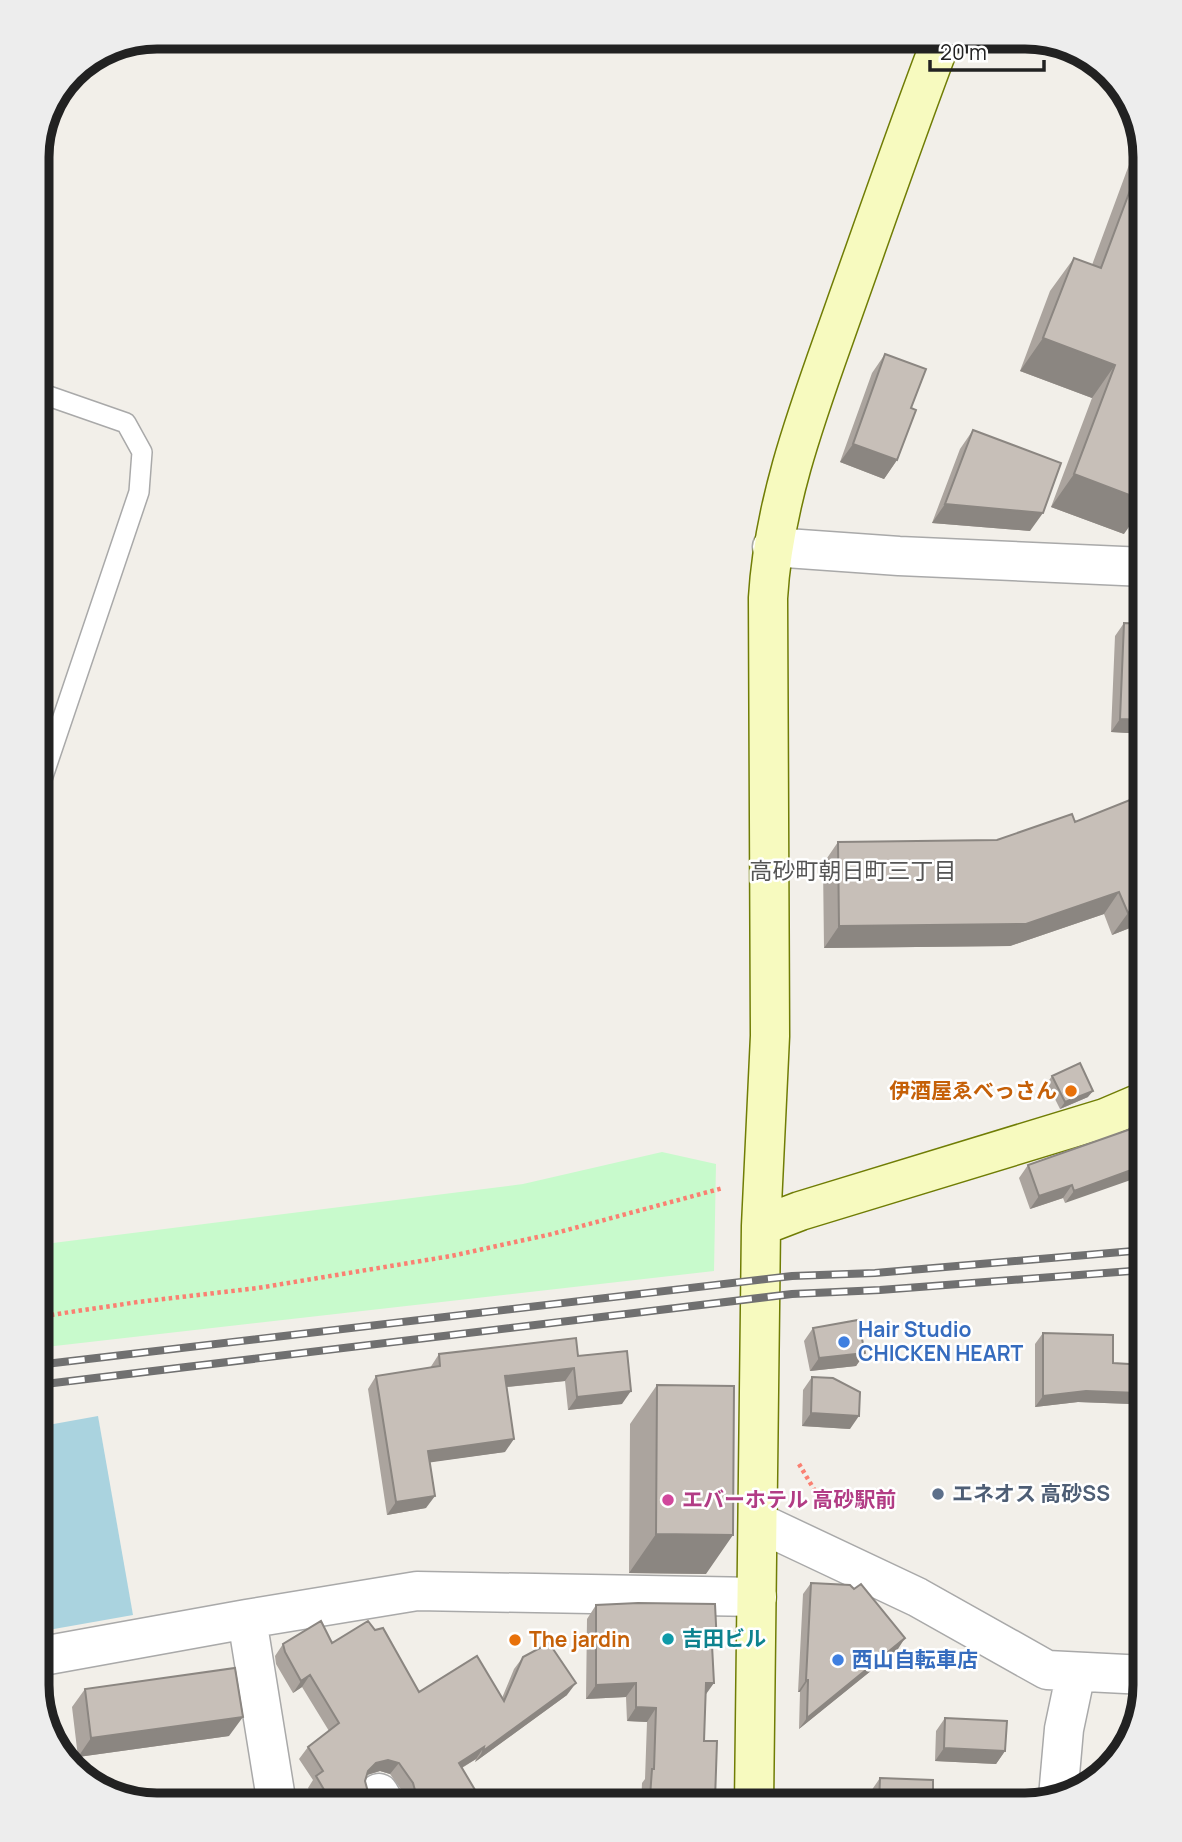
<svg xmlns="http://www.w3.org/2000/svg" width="1182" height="1842" viewBox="0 0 1182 1842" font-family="Manrope,'Noto Sans JP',sans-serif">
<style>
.park{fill:#c8facc}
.water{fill:#aad3df}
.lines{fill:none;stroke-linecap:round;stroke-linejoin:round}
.lane-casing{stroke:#a9a9a9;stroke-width:22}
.street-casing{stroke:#a9a9a9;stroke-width:41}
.secondary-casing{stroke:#707d05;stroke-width:41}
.path{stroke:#fa8072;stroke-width:4.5;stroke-dasharray:3.5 3.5;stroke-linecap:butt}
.lane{stroke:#fff;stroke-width:19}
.street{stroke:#fff;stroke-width:38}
.secondary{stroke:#f7fabf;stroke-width:38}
.rail-casing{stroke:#707070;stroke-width:8}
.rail{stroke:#fff;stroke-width:5;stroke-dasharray:16;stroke-linecap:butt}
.wall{fill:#aba49e}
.shaded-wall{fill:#8b8681}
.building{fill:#c7bfb8;stroke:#8b8681;stroke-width:2}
.food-dot{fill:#e8710a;stroke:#fff;stroke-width:2.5}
.shop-dot{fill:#3f7fe0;stroke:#fff;stroke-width:2.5}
.service-dot{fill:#5c6f8a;stroke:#fff;stroke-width:2.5}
.hotel-dot{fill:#d1479c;stroke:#fff;stroke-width:2.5}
.culture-dot{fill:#0f9aa8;stroke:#fff;stroke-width:2.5}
.labels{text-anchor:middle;stroke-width:5;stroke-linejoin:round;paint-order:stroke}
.food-label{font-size:21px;font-weight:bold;fill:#c56008;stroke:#fff;text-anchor:end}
.shop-label{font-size:21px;font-weight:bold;fill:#366cbe;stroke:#fff;text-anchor:start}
.service-label{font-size:21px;font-weight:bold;fill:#4e5e75;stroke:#fff;text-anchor:start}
.hotel-label{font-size:21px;font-weight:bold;fill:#b23c85;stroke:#fff;text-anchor:start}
.culture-label{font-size:21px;font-weight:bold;fill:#0d838f;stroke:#fff;text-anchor:start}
.neighbourhood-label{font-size:23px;fill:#555;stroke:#fff}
.rim{fill:none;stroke:#222;stroke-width:9}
</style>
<rect width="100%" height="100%" fill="#f2efe9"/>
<path class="park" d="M662,1152L716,1164L714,1271L37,1348V1245L523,1184Z"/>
<path class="water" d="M98,1416L133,1615L37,1632V1427Z"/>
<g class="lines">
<g class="lane-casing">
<path id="lane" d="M37,794L139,492L142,452L126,423L37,392"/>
</g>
<g class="street-casing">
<path id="street" d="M772,547L899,556L1145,567
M758,1522L917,1597L1047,1670L1145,1675
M247,1619L277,1805
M37,1657L247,1619L417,1591L757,1597
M379,1793L386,1805
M1058,1797L1064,1729L1076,1672"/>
</g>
<g class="secondary-casing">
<path id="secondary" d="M761,1226L800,1211L1105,1118L1145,1101
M754,1805L761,1226L770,1036L768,598C774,497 812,401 845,307C877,217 908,127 942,38"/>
</g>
<path class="path" d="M37,1317L138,1302L258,1288L451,1256L552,1234L723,1188
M799,1464L827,1511"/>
<use href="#lane" class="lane"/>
<use href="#street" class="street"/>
<use href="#secondary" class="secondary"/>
<g class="rail-casing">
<path id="rail" d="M37,1365L792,1276L875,1273L1145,1250
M37,1385L792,1294L880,1290L1145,1270"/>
</g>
<use href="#rail" class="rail"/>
</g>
<path class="wall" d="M1140,135L1145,157L1124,534L1051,507L1092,398L1020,371L1050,291L1074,258L1092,265Z
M885,354L911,408L897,460L884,479L840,462L872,373Z
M973,430L1030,531L932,523L960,449Z
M1124,623L1145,734L1111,732L1115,636Z
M1145,794V922L1112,935L1104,914L1010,946L824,948L823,864L838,842L997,840L1075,822Z
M1052,1076L1088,1097L1060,1109L1047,1083Z
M1145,1124L1065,1203L1063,1198L1030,1209L1019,1178L1028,1165Z
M813,1328L865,1353L856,1366L810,1371L804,1341Z
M1043,1333L1113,1363L1145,1365V1468L1142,1467L1144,1411L1131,1410V1404L1078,1402L1035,1407V1344Z
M439,1354L578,1356L622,1404L568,1410L565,1381L507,1387L505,1452L429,1462L426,1508L387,1515L368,1389L376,1376L430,1368Z
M812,1377L850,1429L802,1426L803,1390Z
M657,1385L706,1574L629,1573L630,1424Z
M811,1583L898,1649L799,1729L800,1692H798L803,1594Z
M596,1605L713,1652L705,1695L704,1741L715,1800L711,1805H641L642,1783L645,1779L647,1722L627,1721L626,1697L586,1699L587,1619Z
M332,1643L419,1692L502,1698L514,1669L523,1657L567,1695L475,1762L476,1759L462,1768L484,1805H408L405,1795L390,1774L380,1771L367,1775L365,1781L368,1792L376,1805H318L308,1788L313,1780L299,1759L308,1747L329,1731L302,1687L293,1693L276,1664L275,1656L283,1644Z
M85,1689L229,1736L78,1757L72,1707Z
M945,1718L1005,1751L996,1764L935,1761L936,1731Z
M880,1778L933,1805H871V1791Z"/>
<path class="shaded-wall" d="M1043,338L1115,365L1092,398L1020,371Z
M853,444L897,460L884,479L840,462Z
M1074,474L1145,501V504L1124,534L1051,507Z
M945,504L1043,513L1030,531L932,523Z
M1120,719L1145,720V734L1111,732Z
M1119,892L1104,914L1010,946L824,948L839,926Z
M1145,906V922L1112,935L1128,913Z
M1093,1091L1088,1097L1060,1109L1065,1102Z
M1145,1165V1175L1065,1203L1074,1191Z
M1072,1185L1063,1198L1030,1209L1039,1196Z
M865,1353L856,1366L810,1371L819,1358Z
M574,1368L565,1381L496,1388L505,1376Z
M631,1391L622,1404L568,1410L577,1397Z
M1086,1391L1138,1393L1131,1404L1078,1402L1035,1407L1043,1396Z
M1138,1400H1145V1409L1144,1411L1131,1410Z
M811,1413L859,1416L850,1429L802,1426Z
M514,1439L505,1452L419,1464L428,1451Z
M435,1496L426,1508L387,1515L396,1502Z
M656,1534L733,1535L706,1574L629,1573Z
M905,1638L898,1649L799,1729L807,1718Z
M310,1675L302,1687L293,1693L301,1681Z
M806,1680H808L800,1692H798Z
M576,1683L567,1695L475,1762L483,1751Z
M636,1683L626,1697L586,1699L596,1685Z
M706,1683H714L704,1697Z
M636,1707L656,1708L647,1722L627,1721Z
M243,1717L229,1736L78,1757L91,1738Z
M484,1747L476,1759L451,1774L459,1763Z
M944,1748L1005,1751L996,1764L935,1761Z
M388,1760L399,1763L390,1774L380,1771L367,1775L368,1771L376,1763Z
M650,1797L715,1800L711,1805H645Z"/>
<path class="building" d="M1144,153L1145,157V501L1074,474L1115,365L1043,338L1074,258L1101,268Z
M885,354L926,369L911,408L916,410L897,460L853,444Z
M973,430L1061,463L1043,513L945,504Z
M1124,623L1145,624V720L1120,719Z
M1145,794V906L1128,913L1119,892L1026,924L839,926L838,842L997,840L1072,814L1075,822Z
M1080,1063L1093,1091L1065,1102L1052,1076Z
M1145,1124V1165L1074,1191L1072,1185L1039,1196L1028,1165Z
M858,1320L865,1353L819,1358L813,1328Z
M1043,1333L1113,1335V1363L1145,1365V1400H1138V1393L1086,1391L1043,1396Z
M576,1338L578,1356L627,1351L631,1391L577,1397L574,1368L505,1376L514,1439L428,1451L435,1496L396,1502L376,1376L440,1366L439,1354Z
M812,1377L833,1378L860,1392L859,1416L811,1413Z
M657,1385L734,1386L733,1535L656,1534Z
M811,1583L850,1585L854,1589L861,1584L905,1638L807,1718L808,1680H806Z
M638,1603L715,1604L717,1645H712L714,1683H706L704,1741H717L715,1800L650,1797L652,1769H654L656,1708L636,1707V1683L596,1685V1605Z
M321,1621L332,1643L368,1621L375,1630L383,1628L419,1692L477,1656L504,1701L523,1657L549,1643L576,1683L483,1751L484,1747L459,1763L484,1805H412L416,1794L413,1783L399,1763L388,1760L376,1763L368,1771L365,1781L368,1792L376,1805H333L316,1776L323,1771L308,1747L339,1723L310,1675L301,1681L285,1652L283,1644Z
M235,1668L243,1717L91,1738L85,1689Z
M945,1718L1007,1721L1005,1751L944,1748Z
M880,1778L933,1780V1805H879Z
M234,1794L236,1805H184L183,1803Z"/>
<g class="food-dot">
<circle cx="1071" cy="1091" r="7"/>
<circle cx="515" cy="1640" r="7"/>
</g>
<g class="shop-dot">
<circle cx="844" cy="1342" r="7"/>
<circle cx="838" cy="1660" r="7"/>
</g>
<circle class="service-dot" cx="938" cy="1494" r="7"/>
<circle class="hotel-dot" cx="668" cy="1500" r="7"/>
<circle class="culture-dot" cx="668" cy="1639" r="7"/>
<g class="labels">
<g class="food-label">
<text x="1057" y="1098">伊酒屋ゑべっさん</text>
<text x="529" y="1647" text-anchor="start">The jardin</text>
</g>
<g class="shop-label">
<text x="858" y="1337">Hair Studio<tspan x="858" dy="24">CHICKEN HEART</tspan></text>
<text x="852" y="1667">西山自転車店</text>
</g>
<g class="service-label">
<text x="952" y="1501">エネオス 高砂SS</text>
</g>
<g class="hotel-label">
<text x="682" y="1507">エバーホテル 高砂駅前</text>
</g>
<g class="culture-label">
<text x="682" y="1646">吉田ビル</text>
</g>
<g class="neighbourhood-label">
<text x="853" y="879">高砂町朝日町三丁目</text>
</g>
</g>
<path d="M0 0H1182V1842H0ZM157 49H1025A108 108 0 0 1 1133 157V1685A108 108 0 0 1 1025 1793H157A108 108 0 0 1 49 1685V157A108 108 0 0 1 157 49Z" fill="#ededed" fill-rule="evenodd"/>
<path class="rim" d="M157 49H1025A108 108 0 0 1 1133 157V1685A108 108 0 0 1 1025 1793H157A108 108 0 0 1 49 1685V157A108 108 0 0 1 157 49Z"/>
<path d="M930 60v10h114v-10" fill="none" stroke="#222222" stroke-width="3.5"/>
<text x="940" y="60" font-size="21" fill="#222222" stroke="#ffffff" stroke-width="5" paint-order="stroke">20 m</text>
</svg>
